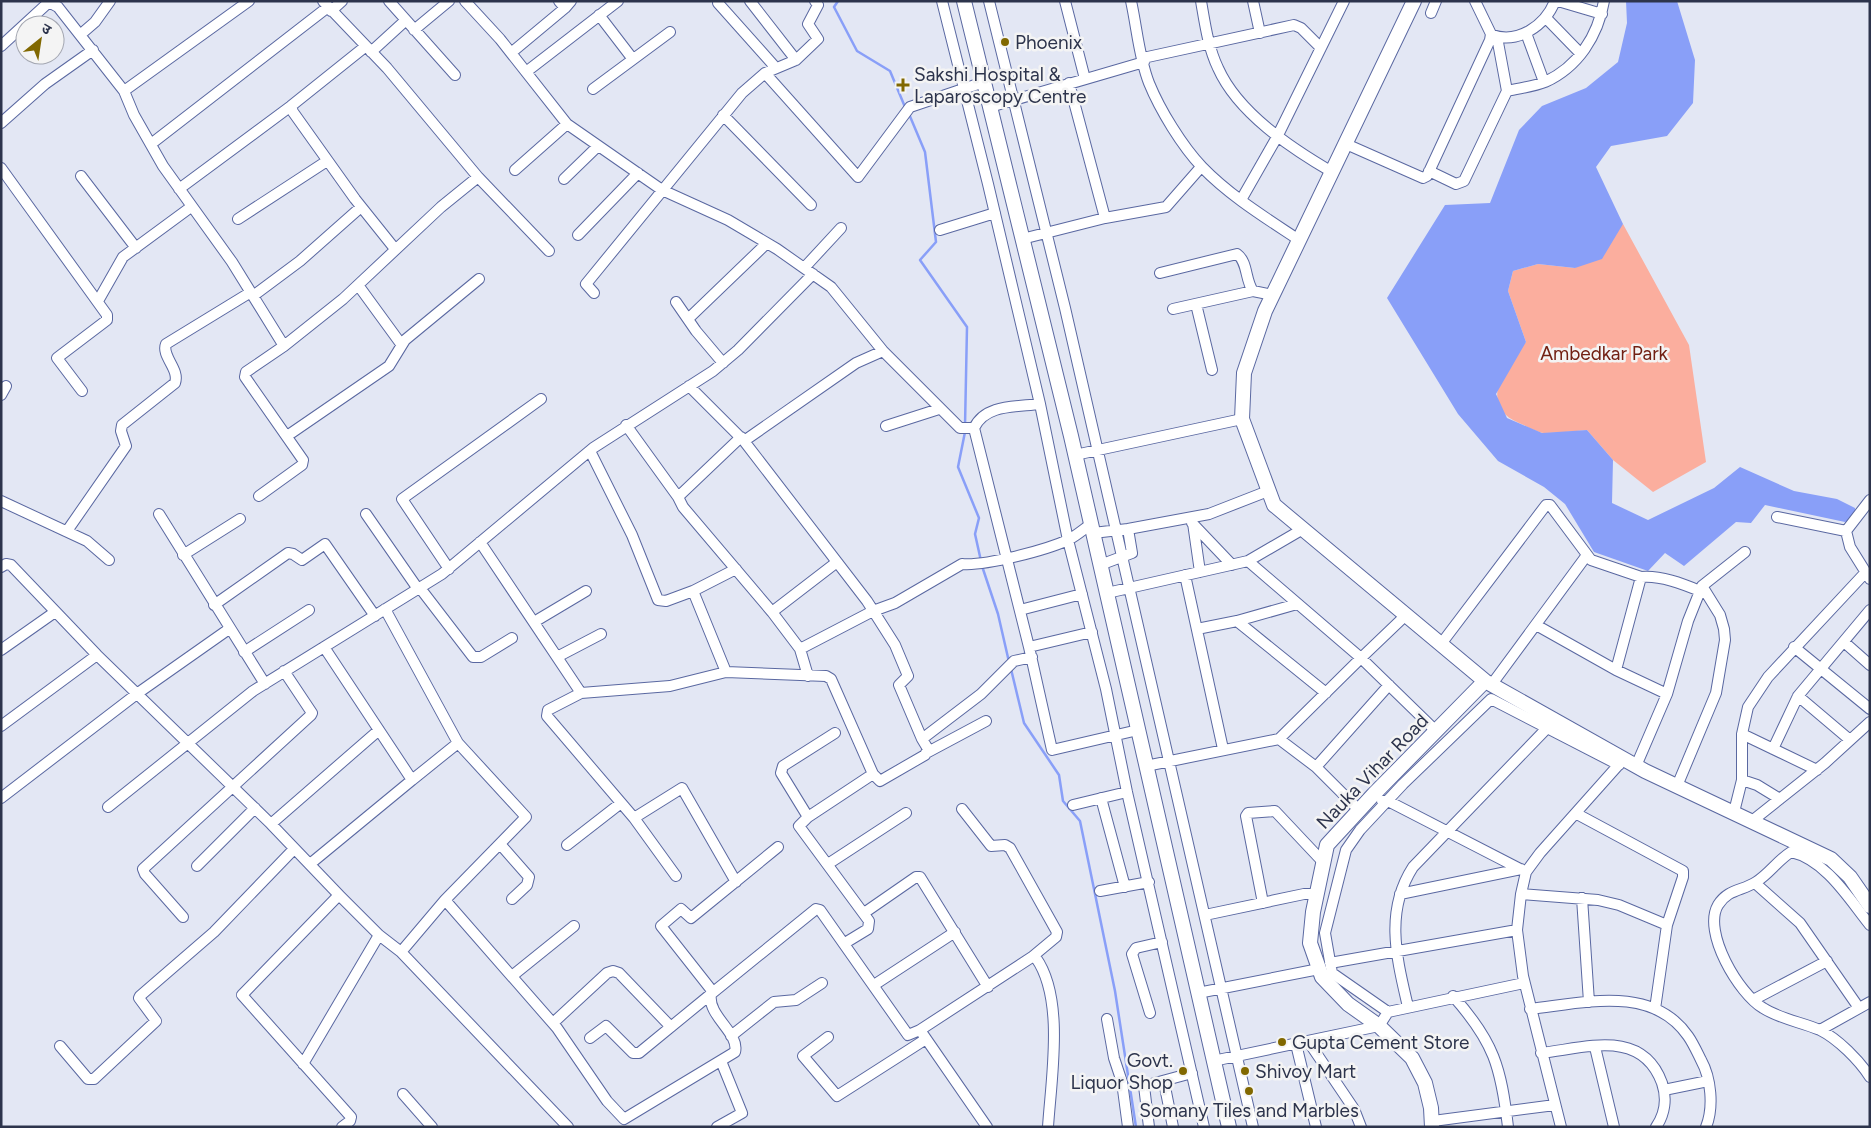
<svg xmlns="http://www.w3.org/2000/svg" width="1871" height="1128" viewBox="0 0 1871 1128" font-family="Figtree,'Noto Sans Devanagari',sans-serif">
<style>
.green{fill:#fbae9e}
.water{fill:#899ff8}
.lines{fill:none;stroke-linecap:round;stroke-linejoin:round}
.stream{stroke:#899ff8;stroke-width:2.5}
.street-casing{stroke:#5a68a1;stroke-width:12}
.secondary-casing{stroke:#5a68a1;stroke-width:16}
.street{stroke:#fff;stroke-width:10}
.secondary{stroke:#fff;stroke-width:14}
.poi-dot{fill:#816800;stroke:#f4f4f4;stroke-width:2}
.labels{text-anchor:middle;stroke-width:5;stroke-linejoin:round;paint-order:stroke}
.poi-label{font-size:19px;fill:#2d344c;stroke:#f4f4f4;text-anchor:start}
.park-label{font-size:19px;fill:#722013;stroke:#f4f4f4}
.street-label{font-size:19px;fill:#2d344c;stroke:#f4f4f4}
</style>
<rect width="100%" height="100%" fill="#e3e7f4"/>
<path class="green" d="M1623,224L1689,345L1706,462L1653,492L1613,460L1587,430C1573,431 1558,433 1544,433C1536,432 1527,426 1519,423C1477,406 1505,365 1526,342L1508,291L1513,271L1538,264L1575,268Z"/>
<path class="water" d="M1626,1H1677L1695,60L1693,103L1667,136L1611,146L1596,167L1623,224L1602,259L1575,268L1538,264L1513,271L1508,291L1526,342L1496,394L1507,418L1542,433L1587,430L1613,460L1612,503L1648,520L1714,488L1740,467L1794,491L1837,499L1855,508V518L1845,522L1765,505L1751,523L1736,522L1684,566L1665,553L1648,571L1594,552L1565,504L1544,487L1498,461L1458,414L1387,298L1445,205L1490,203L1519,130L1542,106L1586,88L1618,62L1627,23Z"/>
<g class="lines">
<path class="stream" d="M838,1L834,7L857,51L890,71L905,107
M909,114L925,152L936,242L920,260L967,327L965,426
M965,432L958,467L979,518L975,534L981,561
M982,566L998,614L1009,662
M1011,669L1024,723L1059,775L1063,801L1080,821L1115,991L1136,1127"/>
<g class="street-casing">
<path id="street" d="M47,1L58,7L124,91L134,115L163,166L232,262L284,346
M389,1L455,75
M465,1L500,39L567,124L662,190L728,220L777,249L831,287L883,351L960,428H974L1029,647L1052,750L1138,730
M559,1L565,8L571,1
M750,1L796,60
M942,1L988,184L1040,404L1068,540L1106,689L1127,792L1204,1127
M989,1L1065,308L1253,1127
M1065,1L1085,79
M1131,1C1137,28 1139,58 1149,83C1160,110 1182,146 1202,167C1230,196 1266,218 1299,240
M1201,1C1205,24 1208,47 1218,68C1238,113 1291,148 1332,172
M1253,1L1260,33
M1558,1L1602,14
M718,3L776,68
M331,11L342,1
M1431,13L1436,1
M599,15L632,58
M1546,18L1581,54
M414,30L449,1
M1526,33L1544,82
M80,35L95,22L110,1
M1492,35C1518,44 1545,26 1555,1
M1,46L49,2
M366,46L291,106L293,112L355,199L395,249
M371,52L406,20
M511,53L565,8
M1143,58L1294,25L1301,28L1321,48
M526,72L618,1
M765,73L858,177L910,107L984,82
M1069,83L1105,218
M593,89L670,32
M124,91L249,1
M1507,91C1519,88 1533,87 1545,82C1578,67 1598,36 1604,1
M990,107L1144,62
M723,115L811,205
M1,123L45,84L93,50
M151,144L328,7
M1346,144L1423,178L1427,176L1490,40L1491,34L1475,1
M1,168L107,315V320L57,358L82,391
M515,170L567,124
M1429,171L1456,184L1464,181L1507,91L1497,37
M81,176L136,248
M478,177L549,251
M564,179L597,147
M179,189L291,106
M1241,200L1277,137L1344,1
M238,219L327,161
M940,230L995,213
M578,235L638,173
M1022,239L1105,218L1166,207L1201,167
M804,268L841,228
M1160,273L1237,254C1248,262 1245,280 1253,291L1273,295
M358,285L401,344
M594,293L586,284L742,93L765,73L796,60L818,39L808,24L818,5L815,1
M253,296L300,261L361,207
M98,301L123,257L191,207
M676,302L696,331L723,363
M1196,304L1212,370
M1173,309L1253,291
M688,319L767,243
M689,386L744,441L867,601L895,645L908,676L899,685L922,739
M1,395L6,386
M626,425L678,497
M886,426L939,409
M974,428C985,404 1016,407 1040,404
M287,436L389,366L405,340L479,279
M741,437L678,497L683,507L772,612
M744,441L856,363L883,351
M590,451L632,535L658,600L666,601L693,591L726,672
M1075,455L1242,419
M259,496L302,465L303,460L245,377L246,372L284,346L343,299L441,207L478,177L387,68L323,1
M1,501L87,541L109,560
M159,514L265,684
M366,514L418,589
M1777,517L1846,531L1850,547L1870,579
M1192,523L1232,565
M1193,523L1200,572
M1128,529L1209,514L1268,491
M67,531L126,446L121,431L122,425L175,383C180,369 161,356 166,344L251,292
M1846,531L1870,500
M1093,533L1128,529L1132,553L1100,565
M480,542L581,693L670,686L726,672L826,676L831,679L873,774
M183,555L240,519
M1,567L6,564L11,565L97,655L271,824L339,895L242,995L351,1117L350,1121L342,1127
M449,569L402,499L541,399
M1185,575L1223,749
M420,588L473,657H481L512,638
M693,591L736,569
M1107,593L1248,561L1303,529
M214,605L288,553L293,554L302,560L325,544L375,616
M385,609L458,743L526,817L445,900L401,952L568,1127
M1020,610L1082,594
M1406,615L1361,658L1436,731
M1237,621L1326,693
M534,622L586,591
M1536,625L1616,670L1667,694
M1197,629L1237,621L1297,604
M1844,642L1870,665
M1441,644L1546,505H1550L1591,560L1641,577C1660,575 1683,584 1700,591
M1029,647L1092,632
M1794,647L1870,709
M800,649L873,611L895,603L962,564C986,566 1046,550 1068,540C1076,536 1084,529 1091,524
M1,650L55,612
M244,652L309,610
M557,657L601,634
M1616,670L1641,577
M808,676L800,649L772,612L837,562
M1492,684L1587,555
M581,693L548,710L547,716L634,818L676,876
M1798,696L1850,740
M1,726L97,655
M835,733L783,766L781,773L808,817L799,826L869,921L868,929L845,943
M1742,734L1817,770
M1279,739L1316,767L1359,810
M1773,749L1798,696L1870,610
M928,752L986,721
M1146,766L1279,739L1361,658L1248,561
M1636,766L1667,694L1688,621L1702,586L1745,552
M1316,767L1389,685
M412,780L458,743
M1742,780L1757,785L1780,799
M1677,786L1716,693L1725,640L1724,629L1720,615L1702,586
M1,798L138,693L229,629
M1101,798L1125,887
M1382,801H1388L1526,872
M1073,805L1127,792
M108,807L253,691L442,574L593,448L713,371L738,350L813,274
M962,809L991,846L1005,845L1010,848L1057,932L1056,937L1032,957
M1734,812L1742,780V734L1748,707L1768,677L1865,573
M1577,814L1683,871V877L1667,925L1655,1009
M808,817L873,774L880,781L925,755L928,749L922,739L981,694L1014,661L1032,657
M634,818L682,788L736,882
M1752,821L1825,763L1870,722
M271,824L379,730
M500,844L529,877L527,885L512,899
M567,845L621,803
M310,864L412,780L324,647
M828,864L906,813
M197,866L255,808
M1755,883L1800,923L1859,1008
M1100,891L1149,882
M1400,894L1521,869
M1521,894L1598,900L1619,905L1667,925
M339,895L379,935L401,952
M1582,898L1589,1002
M445,900L557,1028L607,1101L624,1119L735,1052C740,1033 707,1016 711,994L816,909L820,910L908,1035L920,1030L987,1127
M1263,903L1246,816L1248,813L1275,811L1323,862
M864,913L916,877H920L988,987
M1205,915L1304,894H1317
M183,917L145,874L143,869L311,715L312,713L284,671
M1870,925C1849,899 1826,860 1791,852C1778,860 1769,874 1756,882C1742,891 1728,889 1718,905C1702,932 1739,994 1763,1008C1780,1019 1801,1022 1820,1030C1838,1039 1859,1060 1870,1077
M1330,963L1517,930
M512,976L574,926
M1524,983L1388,1012L1332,973L1325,933L1346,850L1360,830L1403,784L1491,699L1619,765
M874,985L955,932
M713,992L661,926L681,909L691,918L778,847
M1198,993L1319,969
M1453,996C1494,1042 1501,1067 1508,1127
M1753,1000L1827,961
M1408,1007C1397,959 1384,912 1413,867L1551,724
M1530,1009C1583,1003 1652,984 1688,1036C1693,1043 1697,1052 1701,1060C1711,1078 1714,1107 1706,1127
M1150,1013L1132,954L1136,948L1162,942
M1107,1019L1114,1058L1122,1082L1128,1127
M553,1023L607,973L613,971L619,973L671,1027
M920,1030L1032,957L1036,958C1065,999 1051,1079 1048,1127
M1820,1030L1870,1002
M731,1036L774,1002L796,1000L822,983
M828,1037L803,1056L837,1096L926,1039
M590,1038L606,1026L633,1053H639L711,994
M1308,1041L1354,1109L1361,1127
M1296,1044L1316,1127
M60,1046L88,1079H94L156,1021L139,998L140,996L214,932L294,849
M1595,1047L1614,1127
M1541,1053C1586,1048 1642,1028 1662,1083C1667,1098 1665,1114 1656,1127
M1213,1061L1379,1026L1388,1012
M303,1064L379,935
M1164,1082L1173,1127
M1664,1090L1708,1081
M403,1094L432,1127
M1433,1121L1555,1105
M717,1127L742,1113L721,1061
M1149,1127L1144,1086L1192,1073
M1561,1127L1523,976L1517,930L1521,894L1526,872L1540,853L1622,761"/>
</g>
<g class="secondary-casing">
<path id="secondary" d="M964,1L1071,436L1229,1127
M1414,1L1265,311L1244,373L1242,419L1274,505L1485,681L1645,771L1831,859L1850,877L1870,906
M1432,1127L1431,1108L1425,1083L1412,1058L1379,1026L1348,1004L1322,977L1310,943L1313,912L1327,845L1374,794L1485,681"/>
</g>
<use href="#street" class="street"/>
<use href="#secondary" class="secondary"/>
</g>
<g class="poi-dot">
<circle cx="1005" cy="42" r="5"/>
<path d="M900.5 77.5h5v5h5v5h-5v5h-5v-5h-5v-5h5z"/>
<circle cx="1282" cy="1042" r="5"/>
<circle cx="1183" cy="1071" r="5"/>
<circle cx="1245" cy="1071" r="5"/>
<circle cx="1249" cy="1091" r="5"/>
</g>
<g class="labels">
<g class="poi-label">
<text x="1015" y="49">Phoenix</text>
<text x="914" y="81">Sakshi Hospital &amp;<tspan x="914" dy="22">Laparoscopy Centre</tspan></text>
<text x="1292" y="1049">Gupta Cement Store</text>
<text x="1173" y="1067" text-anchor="end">Govt.<tspan x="1173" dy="22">Liquor Shop</tspan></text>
<text x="1255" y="1078">Shivoy Mart</text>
<text x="1249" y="1117" text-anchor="middle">Somany Tiles and Marbles</text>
</g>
<g class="park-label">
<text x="1604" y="360">Ambedkar Park</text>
</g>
<g class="street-label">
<text transform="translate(1372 771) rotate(-46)" y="7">Nauka Vihar Road</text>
</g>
</g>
<rect width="1871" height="1128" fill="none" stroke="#2d344c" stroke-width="5"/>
<g transform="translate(40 40) rotate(30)"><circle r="24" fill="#f4f4f4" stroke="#a4a7b1"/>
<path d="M0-4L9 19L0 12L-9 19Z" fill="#816800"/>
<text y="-8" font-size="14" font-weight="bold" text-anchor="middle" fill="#2d344c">उ</text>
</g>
</svg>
